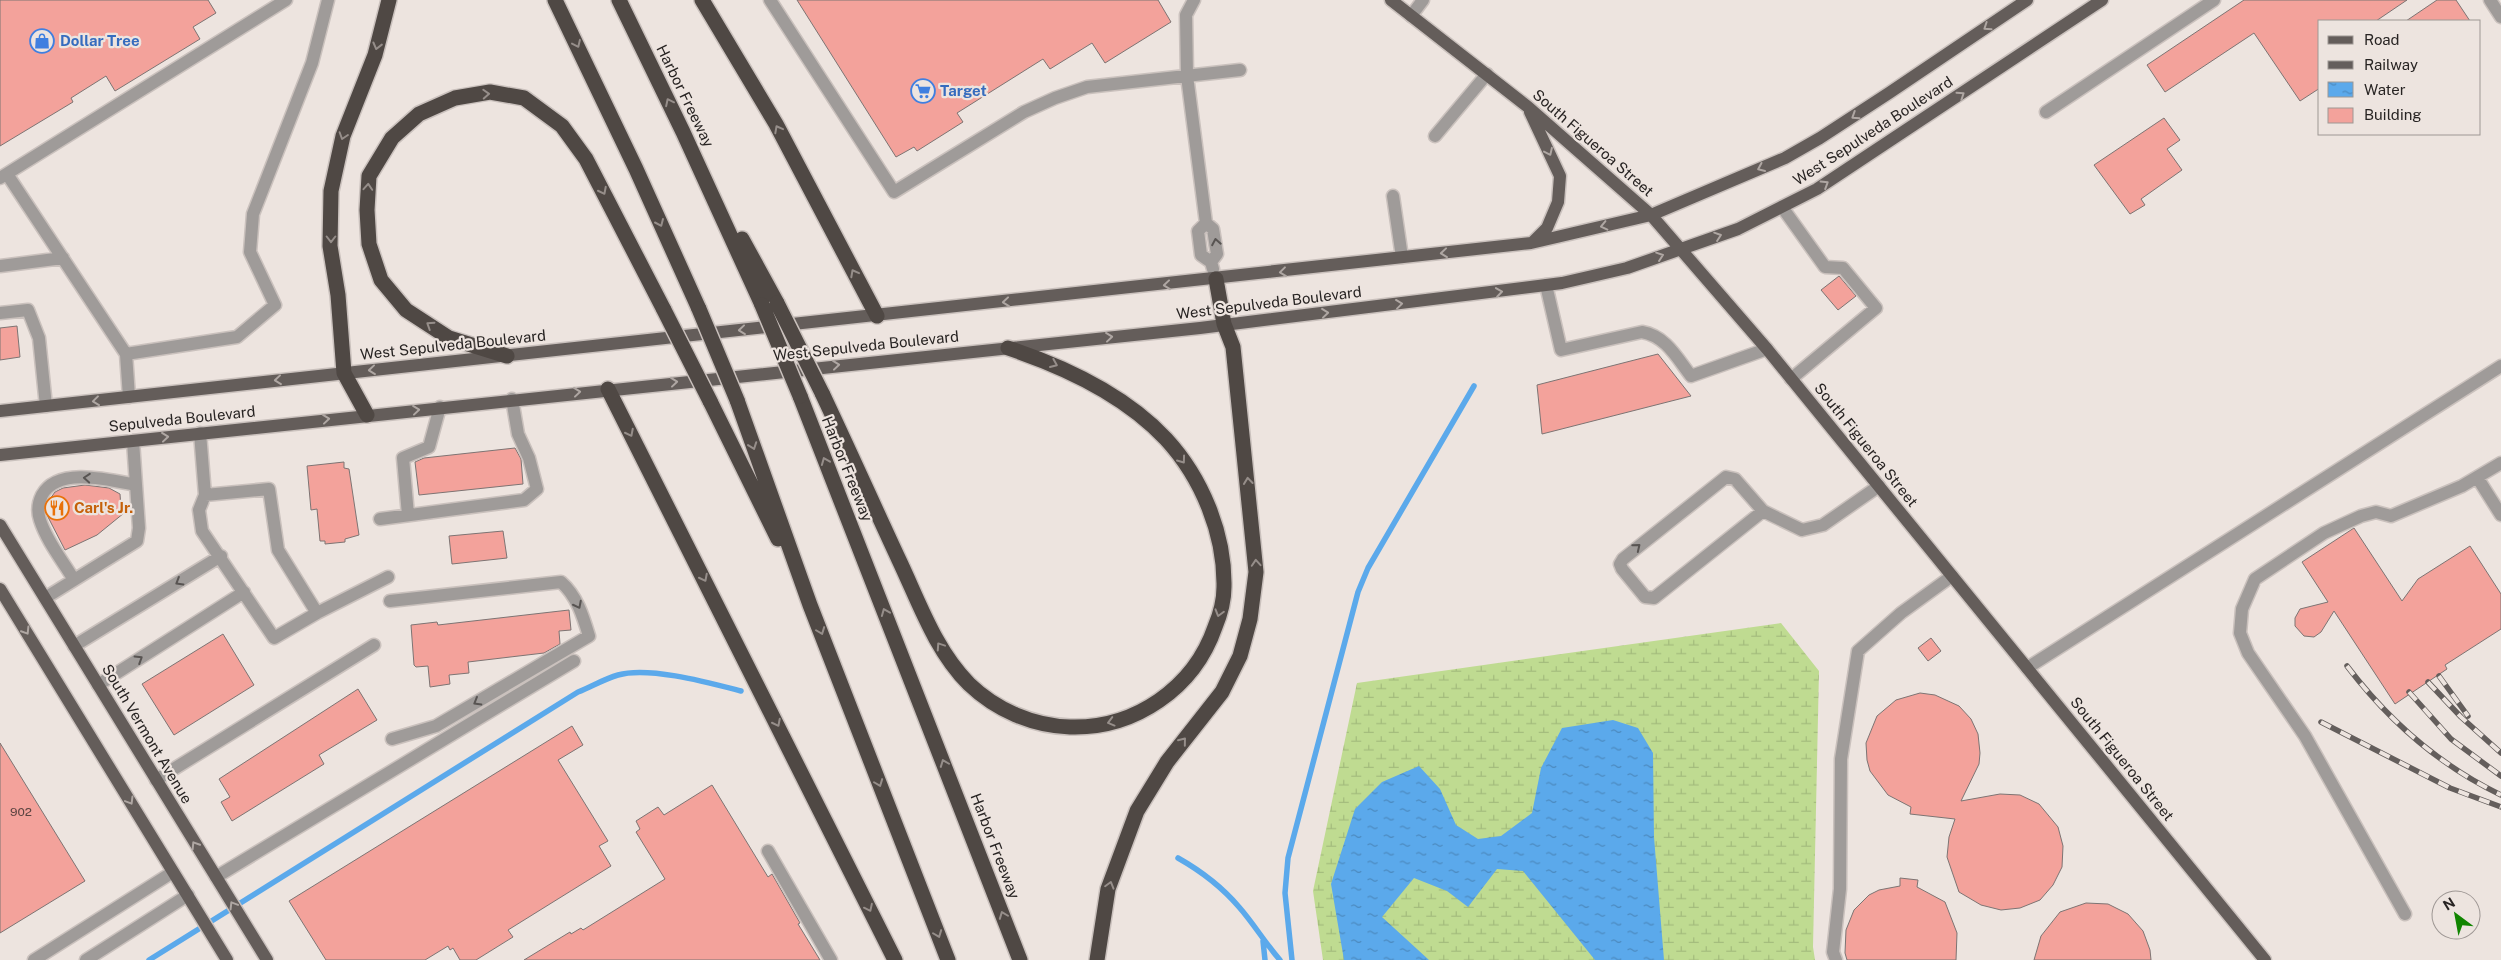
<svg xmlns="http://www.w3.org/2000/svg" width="2501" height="960" viewBox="0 0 2501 960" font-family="'Public Sans',sans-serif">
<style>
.wetland{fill:url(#wetland-marsh)}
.water{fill:url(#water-ripples)}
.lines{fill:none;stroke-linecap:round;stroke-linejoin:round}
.stream{stroke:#5ba9eb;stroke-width:5.5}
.building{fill:#f3a29b;stroke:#7d7473}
.minor-casing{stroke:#cac1bd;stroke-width:15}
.major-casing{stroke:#cac1bd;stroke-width:15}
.highway-casing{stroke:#cac1bd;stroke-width:18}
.minor{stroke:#9f9b99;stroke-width:12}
.major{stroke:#645d5a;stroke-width:12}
.highway{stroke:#4f4844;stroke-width:15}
.rail-casing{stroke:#645e5c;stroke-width:5.5}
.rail{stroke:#ede4df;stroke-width:4;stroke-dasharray:11;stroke-linecap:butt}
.highway-bridge-casing{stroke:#cac1bd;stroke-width:18;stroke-linecap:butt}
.highway-bridge{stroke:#4f4844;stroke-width:15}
.oneway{stroke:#afa7a3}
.oneway2{stroke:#968e8a}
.oneway3{stroke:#585452}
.labels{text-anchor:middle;stroke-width:4.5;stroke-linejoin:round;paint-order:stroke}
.number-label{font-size:12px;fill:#5b4441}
.shop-label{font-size:15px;font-weight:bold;fill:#366cbe;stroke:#ede4df;text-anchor:start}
.street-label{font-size:15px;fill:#282423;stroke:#ede4df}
.food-label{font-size:15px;font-weight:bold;fill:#c56008;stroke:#ede4df;text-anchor:start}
</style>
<defs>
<pattern id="wetland-marsh" width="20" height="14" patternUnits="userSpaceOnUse" patternTransform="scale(1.25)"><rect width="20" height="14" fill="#bfdb91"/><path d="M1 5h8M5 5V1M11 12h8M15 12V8" fill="none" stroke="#a4bc7d"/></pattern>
<pattern id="water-ripples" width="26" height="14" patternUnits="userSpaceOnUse" patternTransform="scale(1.25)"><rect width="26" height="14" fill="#5ba9eb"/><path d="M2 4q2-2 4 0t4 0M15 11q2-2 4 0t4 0" fill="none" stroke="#4b89be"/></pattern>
</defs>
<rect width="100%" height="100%" fill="#ede4df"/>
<path class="wetland" d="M1781,623L1819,671L1813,947L1815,960H1323L1313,891L1357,683Z"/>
<path class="water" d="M1613,720L1638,728L1653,753L1654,837L1664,960H1595L1523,871L1497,869L1468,907L1447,891L1414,878L1382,917L1429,960H1344L1331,884L1355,809L1382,782L1419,766L1440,789L1456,825L1478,839L1501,836L1532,813L1541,768L1562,728Z"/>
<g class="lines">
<path class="stream" d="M1178,858C1201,871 1222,887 1239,907C1254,924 1265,943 1280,960
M1263,941L1265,960
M149,960L578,692C591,687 604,679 618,675C649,666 710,683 741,691
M1292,960L1285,893L1288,858L1358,592L1368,568L1474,386"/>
</g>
<path class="building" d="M0,0H208L216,13L193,27L200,39L115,91L106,76L71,98L73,102L0,146Z
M797,0H1158L1171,22L1105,63L1092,43L1050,69L1043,59L957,113L963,122L917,151L914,147L896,157Z
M2244,0H2407L2376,21H2320V88L2300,101L2254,33L2165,92L2147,65Z
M2437,0H2456L2470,21H2406Z
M2164,118L2180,140L2167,149L2182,170L2141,199L2145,205L2130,214L2094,165Z
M1839,276L1856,296L1838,310L1821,290Z
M17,326L20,357L0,360V328Z
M1658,354L1691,396L1542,434L1537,385Z
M515,448L521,459L523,484L419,495L415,462L424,458Z
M344,462V468L349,469L359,535L345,539V542L325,544V541H320L317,509L311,510L307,466Z
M85,485L109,488L120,494L121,508L124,513L97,535L65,550L48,517L47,503L55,492L63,488Z
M2354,528L2402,601L2418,579L2470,546L2501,594V629L2445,665L2447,669L2395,704L2334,611L2321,632L2314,637L2304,636L2295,626V618L2300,609L2328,602L2302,562Z
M503,531L507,558L452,564L449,536Z
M569,610L571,630L559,631L560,644L544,653L468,662L469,673L449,675L450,684L430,687L428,666L416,667L414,665L411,625L437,622L438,625Z
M223,634L254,685L174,735L142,684Z
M1931,638L1941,651L1928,661L1918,648Z
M358,689L377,720L319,755L324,764L232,821L221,802L230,797L219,779Z
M1920,693L1935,695L1959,706L1971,719L1978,734L1980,753L1979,764L1961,801L2000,794L2020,795L2039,804L2058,827L2063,846L2062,867L2053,885L2040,900L2020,908L2001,910L1981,905L1959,892L1947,857L1949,837L1955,819L1910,814L1911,807L1888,795L1870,771L1867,760L1866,743L1877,716L1896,700Z
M572,726L583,745L558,760L608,841L599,846L611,866L508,930L513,937L476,960H460L453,948L450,950L448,946L425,960H326L289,901Z
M0,743L85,881L0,933Z
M712,785L768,877L772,874L800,923L798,924L820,960H524L570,932L571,934L581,928L583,930L665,879L636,832L640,829L636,821L658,807L664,815Z
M1900,878L1918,880L1917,887L1945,902L1957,933L1956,960H1847L1845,953L1846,930L1854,910L1869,895L1879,890L1900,886Z
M2086,903L2108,904L2128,914L2143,931L2150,950L2151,960H2034L2041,936L2060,912Z"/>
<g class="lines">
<g class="minor-casing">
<path id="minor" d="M770,0L894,192L1024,112L1055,98L1087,87L1240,70
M1194,0L1186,15L1187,76L1206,223L1213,229L1217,254L1211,262
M2490,0L2501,17
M1411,16L1423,0
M2046,112L2214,0
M1435,136L1487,74
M7,174L126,354
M0,178L286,0
M1393,196L1402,257
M1782,207L1825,267L1843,268L1876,308L1791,379
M1206,223L1198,231L1201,255L1211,262L1213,269
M0,266L63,258
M1546,285L1561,350L1642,332C1666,336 1677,358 1691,376L1767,349
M0,313L28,310L39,338L46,406
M129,397L126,354L237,337L275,305L250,252L253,214L312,63L328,0
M200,433L205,495L199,510L202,531L274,638L317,613
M2477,477L2501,515
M205,495L269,489L278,550L317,613L388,577
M1763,511L1654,598L1645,597L1622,569L1620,564L1623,559L1726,477L1735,479L1763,511L1802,530L1823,525L1879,486
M408,515L403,458L429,447L440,407
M380,519L524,500L537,489L529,458L518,434L512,399
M74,580C63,561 47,542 40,520C37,511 38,503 42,495C58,466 110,480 136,485
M45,598L137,541L139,528L133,441
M390,601L561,582C577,596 583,616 589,636L436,726L392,739
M74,646L221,556
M2027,668L2501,366
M98,685L244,592
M156,780L374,645
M768,851L831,960
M216,877L574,661
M2405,914L2305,736L2248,653L2240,633L2242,609L2255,579L2324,533L2361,516L2376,512L2391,516L2462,486L2501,463
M34,960L173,872
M86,960L188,895
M1836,960L1833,952L1840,889L1841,759L1858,651L1901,613L1952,576"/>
</g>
<g class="major-casing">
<path id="major" d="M1391,0L1528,107L1651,215L1767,349L2265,960
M1530,112L1560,176L1558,202L1547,228L1533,242
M0,411L1531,243L1651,215L1785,158L1820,138L1889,93L2027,0
M0,455L1200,328L1562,283L1627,268L1738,229L1817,189L2102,0
M0,525L267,960
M0,589L227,960"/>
</g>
<g class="highway-casing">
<path id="highway" d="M555,0L636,169L699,309
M619,0L683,132L762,305
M702,0L776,124L877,316
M742,239L777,303
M507,356L449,338L406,310L381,280L369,244L367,210L369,176L392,138L419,114L455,98L490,92L524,98L562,126L586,159L664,310
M608,389L895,960
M822,393C848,448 873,504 899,560C919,602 935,650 969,684C996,710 1033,726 1070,727C1135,729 1194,688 1215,627C1220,615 1224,601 1224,587C1225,534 1202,478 1166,439C1124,394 1065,367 1008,348
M800,396L1020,960
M737,400L810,605L948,960
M710,401L778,539
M367,415L344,373L338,295L330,246L331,191L343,136L375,55L389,0
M1097,960L1108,889L1137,811L1167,762L1222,692L1240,656L1250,619L1256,572L1233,347L1224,324L1216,279"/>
</g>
<use href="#minor" class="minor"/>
<use href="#major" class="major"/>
<use href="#highway" class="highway"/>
<g class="rail-casing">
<path id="rail" d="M2347,666C2388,720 2439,765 2501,795
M2439,676L2468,716
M2428,682L2461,717L2501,753
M2409,692L2451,739L2501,776
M2321,722L2450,788L2501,807"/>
</g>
<use href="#rail" class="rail"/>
<g class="highway-bridge-casing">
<path id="highway-bridge" d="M777,303L822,393
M762,305L800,396
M699,309L737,400
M664,310L710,401"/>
</g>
<use href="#highway-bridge" class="highway-bridge"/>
</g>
<defs><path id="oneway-chevron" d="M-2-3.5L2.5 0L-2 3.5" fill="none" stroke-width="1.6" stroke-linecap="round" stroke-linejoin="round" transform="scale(1.25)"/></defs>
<g class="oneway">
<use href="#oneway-chevron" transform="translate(1987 27) rotate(146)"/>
<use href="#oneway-chevron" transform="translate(1961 95) rotate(-34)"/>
<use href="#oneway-chevron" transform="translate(1855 116) rotate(147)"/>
<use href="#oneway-chevron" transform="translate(1549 152) rotate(65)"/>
<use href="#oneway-chevron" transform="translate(1761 168) rotate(156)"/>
<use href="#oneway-chevron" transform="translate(1825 184) rotate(-32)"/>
<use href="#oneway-chevron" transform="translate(1604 226) rotate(167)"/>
<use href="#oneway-chevron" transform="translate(1718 236) rotate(-19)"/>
<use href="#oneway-chevron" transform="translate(1444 253) rotate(174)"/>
<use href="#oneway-chevron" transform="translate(1660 256) rotate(-19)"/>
<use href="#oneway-chevron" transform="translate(1283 272) rotate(173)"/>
<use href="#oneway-chevron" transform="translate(1167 285) rotate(174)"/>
<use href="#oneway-chevron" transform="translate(1499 292) rotate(-8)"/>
<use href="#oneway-chevron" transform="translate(1006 302) rotate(174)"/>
<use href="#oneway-chevron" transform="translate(1399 304) rotate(-7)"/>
<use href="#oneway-chevron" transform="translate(1325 313) rotate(-6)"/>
<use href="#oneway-chevron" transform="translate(742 330) rotate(174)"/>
<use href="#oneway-chevron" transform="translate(1109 337) rotate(-6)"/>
<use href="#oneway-chevron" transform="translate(836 365) rotate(-6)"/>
<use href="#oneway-chevron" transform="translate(372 370) rotate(174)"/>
<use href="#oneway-chevron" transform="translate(278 380) rotate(174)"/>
<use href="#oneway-chevron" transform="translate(674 382) rotate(-6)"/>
<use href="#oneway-chevron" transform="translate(577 392) rotate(-6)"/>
<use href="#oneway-chevron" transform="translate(96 401) rotate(173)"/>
<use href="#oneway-chevron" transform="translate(416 410) rotate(-6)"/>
<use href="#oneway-chevron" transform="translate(326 419) rotate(-6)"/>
<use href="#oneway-chevron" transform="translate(165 437) rotate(-6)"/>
<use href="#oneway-chevron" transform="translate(26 631) rotate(58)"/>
<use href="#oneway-chevron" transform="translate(130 801) rotate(59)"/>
<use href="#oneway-chevron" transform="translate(195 845) rotate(-122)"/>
<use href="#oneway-chevron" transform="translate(233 905) rotate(-121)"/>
</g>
<g class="oneway2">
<use href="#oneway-chevron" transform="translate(577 44) rotate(65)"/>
<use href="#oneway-chevron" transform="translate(377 46) rotate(104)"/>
<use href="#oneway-chevron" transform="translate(486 94) rotate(-3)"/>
<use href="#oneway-chevron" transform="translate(669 102) rotate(-116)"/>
<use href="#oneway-chevron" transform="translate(778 129) rotate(-118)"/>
<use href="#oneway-chevron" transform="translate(343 136) rotate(108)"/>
<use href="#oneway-chevron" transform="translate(368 187) rotate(-86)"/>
<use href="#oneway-chevron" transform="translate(603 191) rotate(63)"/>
<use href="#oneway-chevron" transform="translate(660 223) rotate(66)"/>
<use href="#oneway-chevron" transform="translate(331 239) rotate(90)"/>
<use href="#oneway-chevron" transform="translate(854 273) rotate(-118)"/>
<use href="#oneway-chevron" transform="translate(430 325) rotate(-147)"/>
<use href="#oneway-chevron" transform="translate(1054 364) rotate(23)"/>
<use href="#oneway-chevron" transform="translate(630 433) rotate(63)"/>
<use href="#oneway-chevron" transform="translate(753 446) rotate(70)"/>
<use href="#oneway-chevron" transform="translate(1182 460) rotate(54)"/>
<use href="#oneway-chevron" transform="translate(825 461) rotate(-112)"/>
<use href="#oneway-chevron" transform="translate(1248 481) rotate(-96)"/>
<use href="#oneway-chevron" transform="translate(1256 563) rotate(-94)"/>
<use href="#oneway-chevron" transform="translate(704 578) rotate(63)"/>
<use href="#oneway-chevron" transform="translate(885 612) rotate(-112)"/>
<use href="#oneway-chevron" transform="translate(1219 613) rotate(106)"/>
<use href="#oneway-chevron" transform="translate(821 631) rotate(69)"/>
<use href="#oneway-chevron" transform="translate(940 646) rotate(-124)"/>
<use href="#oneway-chevron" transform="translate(1111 722) rotate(165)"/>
<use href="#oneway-chevron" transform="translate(777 723) rotate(63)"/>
<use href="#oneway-chevron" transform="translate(1183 741) rotate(-51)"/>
<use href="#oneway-chevron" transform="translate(944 763) rotate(-111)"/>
<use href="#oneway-chevron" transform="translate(879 783) rotate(69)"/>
<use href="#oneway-chevron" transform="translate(1110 885) rotate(-74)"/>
<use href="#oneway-chevron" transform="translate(869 908) rotate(64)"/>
<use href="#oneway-chevron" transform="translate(1003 915) rotate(-111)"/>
<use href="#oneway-chevron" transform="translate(938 934) rotate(69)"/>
</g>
<g class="oneway3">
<use href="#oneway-chevron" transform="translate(1216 242) rotate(-100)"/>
<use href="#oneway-chevron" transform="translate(87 478) rotate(-176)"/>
<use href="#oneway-chevron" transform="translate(1637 547) rotate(-39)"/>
<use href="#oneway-chevron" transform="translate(179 582) rotate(149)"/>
<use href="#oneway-chevron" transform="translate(578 605) rotate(63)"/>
<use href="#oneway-chevron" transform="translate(139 659) rotate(-32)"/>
<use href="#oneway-chevron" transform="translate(477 702) rotate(150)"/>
</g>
<defs>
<g id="shop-ring" transform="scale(1.25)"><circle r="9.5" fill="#ede4df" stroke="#3f7fe0" stroke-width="1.5"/><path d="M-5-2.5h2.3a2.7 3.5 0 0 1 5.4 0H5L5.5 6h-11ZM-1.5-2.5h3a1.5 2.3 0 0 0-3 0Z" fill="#3f7fe0"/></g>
<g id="supermarket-ring" transform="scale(1.25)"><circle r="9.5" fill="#ede4df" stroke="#3f7fe0" stroke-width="1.5"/><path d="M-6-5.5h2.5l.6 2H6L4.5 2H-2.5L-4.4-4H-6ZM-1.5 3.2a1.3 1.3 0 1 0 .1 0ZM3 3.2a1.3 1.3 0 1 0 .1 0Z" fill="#3f7fe0"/></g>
<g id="restaurant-ring" transform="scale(1.25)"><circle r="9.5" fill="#ede4df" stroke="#e8710a" stroke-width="1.5"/><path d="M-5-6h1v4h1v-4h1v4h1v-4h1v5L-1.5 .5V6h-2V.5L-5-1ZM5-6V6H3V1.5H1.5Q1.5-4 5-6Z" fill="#e8710a"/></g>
</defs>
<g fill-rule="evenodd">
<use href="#shop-ring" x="42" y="41"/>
<use href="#supermarket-ring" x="923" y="91"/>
<use href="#restaurant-ring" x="57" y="508"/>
</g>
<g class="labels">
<g class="number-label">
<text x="21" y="816">902</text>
</g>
<g class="shop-label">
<text x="60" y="46">Dollar Tree</text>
<text x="940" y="96">Target</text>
</g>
<g class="street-label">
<text transform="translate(685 96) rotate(64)" y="5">Harbor Freeway</text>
<text transform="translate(1873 131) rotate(-33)" y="5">West Sepulveda Boulevard</text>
<text transform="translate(1593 143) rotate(41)" y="5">South Figueroa Street</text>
<text transform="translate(1269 303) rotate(-7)" y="5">West Sepulveda Boulevard</text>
<text transform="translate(453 345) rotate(-6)" y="5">West Sepulveda Boulevard</text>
<text transform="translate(866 346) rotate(-6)" y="5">West Sepulveda Boulevard</text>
<text transform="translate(182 419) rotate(-6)" y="5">Sepulveda Boulevard</text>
<text transform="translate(1866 445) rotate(51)" y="5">South Figueroa Street</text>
<text transform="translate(847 469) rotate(68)" y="5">Harbor Freeway</text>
<text transform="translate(147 734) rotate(59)" y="5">South Vermont Avenue</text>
<text transform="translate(2122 759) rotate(51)" y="5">South Figueroa Street</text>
<text transform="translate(995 846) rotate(69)" y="5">Harbor Freeway</text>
</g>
<g class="food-label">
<text x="74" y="513">Carl's Jr.</text>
</g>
</g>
<rect x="2318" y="20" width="162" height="115" fill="#ede4df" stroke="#9e9794"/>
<rect x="2328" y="36" width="25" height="8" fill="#645d5a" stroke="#9e9794"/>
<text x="2364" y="45" font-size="15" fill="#282423">Road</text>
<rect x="2328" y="61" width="25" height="8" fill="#645e5c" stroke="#9e9794"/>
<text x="2364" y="70" font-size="15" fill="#282423">Railway</text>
<rect x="2328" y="82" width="25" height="15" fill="url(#water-ripples)" stroke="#9e9794"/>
<text x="2364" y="95" font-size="15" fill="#282423">Water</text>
<rect x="2328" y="108" width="25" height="15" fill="#f3a29b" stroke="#9e9794"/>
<text x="2364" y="120" font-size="15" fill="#282423">Building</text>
<g transform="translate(2456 915) rotate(328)"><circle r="24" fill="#ede4df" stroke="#9e9794"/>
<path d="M0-4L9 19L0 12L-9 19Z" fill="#118500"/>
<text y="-8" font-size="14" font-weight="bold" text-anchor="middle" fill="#282423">N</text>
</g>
</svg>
